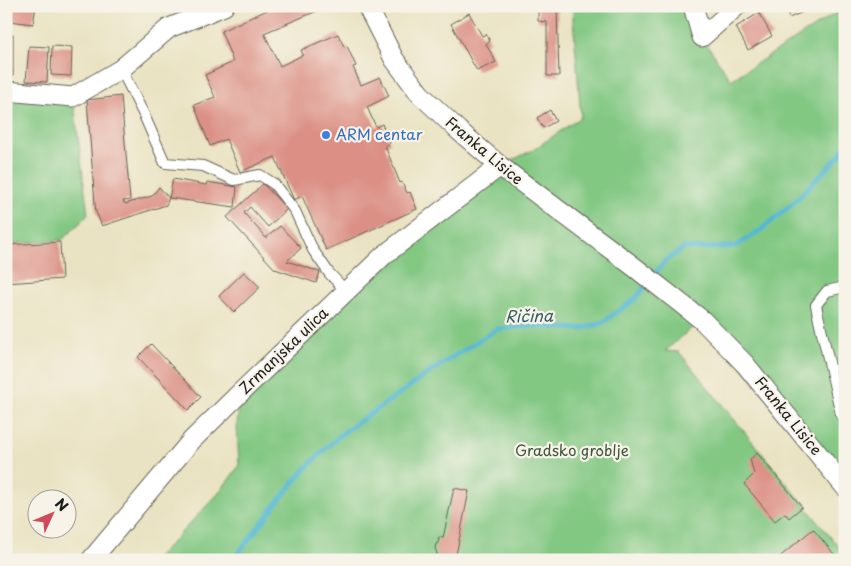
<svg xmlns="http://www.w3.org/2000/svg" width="851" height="566" viewBox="0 0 851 566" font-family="'Playpen Sans',sans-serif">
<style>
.green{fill:#82c883;stroke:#4f7250}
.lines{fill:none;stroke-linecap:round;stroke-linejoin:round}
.stream{stroke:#53b8d1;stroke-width:5}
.building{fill:#dc9085}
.lane-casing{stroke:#646256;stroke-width:12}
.street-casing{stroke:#646256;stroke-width:21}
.lane{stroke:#fff;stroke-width:10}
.street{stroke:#fff;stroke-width:19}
.shop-dot{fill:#3f7fe0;stroke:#f7f3e8;stroke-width:2}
.labels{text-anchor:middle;stroke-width:4.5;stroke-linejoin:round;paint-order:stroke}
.shop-label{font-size:15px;fill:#366cbe;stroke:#f7f3e8;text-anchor:start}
.street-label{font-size:15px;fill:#1c1c1c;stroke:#f7f3e8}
.park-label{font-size:15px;fill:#405840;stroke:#f7f3e8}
.water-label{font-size:16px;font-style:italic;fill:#325a64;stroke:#f7f3e8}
</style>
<rect width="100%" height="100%" fill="#f7f3e8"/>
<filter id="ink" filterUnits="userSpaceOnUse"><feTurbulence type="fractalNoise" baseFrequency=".02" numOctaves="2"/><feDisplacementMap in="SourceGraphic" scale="10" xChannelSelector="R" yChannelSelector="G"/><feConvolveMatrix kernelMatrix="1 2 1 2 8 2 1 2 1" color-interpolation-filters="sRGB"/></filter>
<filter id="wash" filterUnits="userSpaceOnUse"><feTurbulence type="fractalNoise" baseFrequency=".0096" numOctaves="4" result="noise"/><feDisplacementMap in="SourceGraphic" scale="20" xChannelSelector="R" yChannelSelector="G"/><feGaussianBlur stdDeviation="1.12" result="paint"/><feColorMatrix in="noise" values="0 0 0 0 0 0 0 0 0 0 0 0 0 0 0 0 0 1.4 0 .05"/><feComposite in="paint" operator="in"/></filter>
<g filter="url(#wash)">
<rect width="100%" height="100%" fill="#eae3c3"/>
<path class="green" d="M572,6H693L702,37L731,80L845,7V486L701,320L665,351L679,352L842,551L845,556V560H155L218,494L239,466L237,425L240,393L500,166L533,150L581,117Z
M6,91L73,97L88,215L62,240L6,244Z"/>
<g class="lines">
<path class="stream" d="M233,560L284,494L309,465L340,435L436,368L497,329L531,326L580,329L602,323L635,299L664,262L684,248H706L736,246L761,230L792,204L840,155L845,146"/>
</g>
<g id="blocks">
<path class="building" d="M11,6H36L33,24L9,21Z
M276,6H329L264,33L280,66L303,55L301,50L338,34L344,47L347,46L356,66L353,67L361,85L380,77L389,96L367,107L376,127L382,124L390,143L385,146L400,183L402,182L407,193L410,192L417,209L326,250L302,196L294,200L275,157L240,172L226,139L210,146L194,105L215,97L205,75L233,62L221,31Z
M538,6H557L559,76H547V22L538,21Z
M785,6H817L789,18Z
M469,13L482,36L486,34L490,41L486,44L496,62L477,71L451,24Z
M759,13L772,36L748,50L736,27Z
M6,34L13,35V76H6Z
M29,46L49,47L47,82L26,81Z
M52,46L72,47L71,76L51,75Z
M121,96L130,200L123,201L125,204L152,196L159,187L169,198L166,205L102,226L96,212L95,204L87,100Z
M550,110L556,121L543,128L537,118Z
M173,179L206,185L207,182L237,187L235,207L169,198Z
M263,184L287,209L268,227L250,207L244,213L266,238L280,226L301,248L287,261L320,272L316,283L275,269L227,217Z
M60,242L62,279L6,283V245Z
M244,272L260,287L234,312L219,296Z
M151,344L201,397L188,410L138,357Z
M757,453L802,507L789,518L785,513L775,521L744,484L754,474L750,459Z
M454,488L469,491L455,560H436L437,553L435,549L436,544L438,543L439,537L443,538Z
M813,529L839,560H776Z"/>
</g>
</g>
<g filter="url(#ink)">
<use href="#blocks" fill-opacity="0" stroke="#646256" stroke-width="1"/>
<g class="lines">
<g class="lane-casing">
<path id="lane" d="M121,69L144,115L165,163L203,166L234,180L260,175L274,184L295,211L313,250L329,273L346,291
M845,287L827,291L816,305L818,315L841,414L845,419"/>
</g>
<g class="street-casing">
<path id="street" d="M367,6L394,59L420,94L458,130L500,166L633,266L702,320L745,364L845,487
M693,6L702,37L737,6
M6,91L73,97L121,69L169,28L224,6
M91,560L192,440L240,393L383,256L500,166"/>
</g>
<use href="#lane" class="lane"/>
<use href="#street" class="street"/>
</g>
</g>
<circle class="shop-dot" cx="326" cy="135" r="5"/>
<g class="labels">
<g class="shop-label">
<text x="336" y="140">ARM centar</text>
</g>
<g class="street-label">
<text transform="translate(484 151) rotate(40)" y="5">Franka Lisice</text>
<text transform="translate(284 351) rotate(-44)" y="5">Zrmanjska ulica</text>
<text transform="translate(788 416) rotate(51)" y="5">Franka Lisice</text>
</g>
<g class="park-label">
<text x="572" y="456">Gradsko groblje</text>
</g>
<g class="water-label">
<text transform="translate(529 316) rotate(-1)" y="6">Ričina</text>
</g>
</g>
<rect width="851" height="566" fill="none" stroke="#f7f3e8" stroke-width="25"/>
<g transform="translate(52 514) rotate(46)"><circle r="24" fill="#f7f3e8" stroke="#9f9d96"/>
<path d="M0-4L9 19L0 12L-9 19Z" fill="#d1495b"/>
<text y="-8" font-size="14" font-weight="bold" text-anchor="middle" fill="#1c1c1c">N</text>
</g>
</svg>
